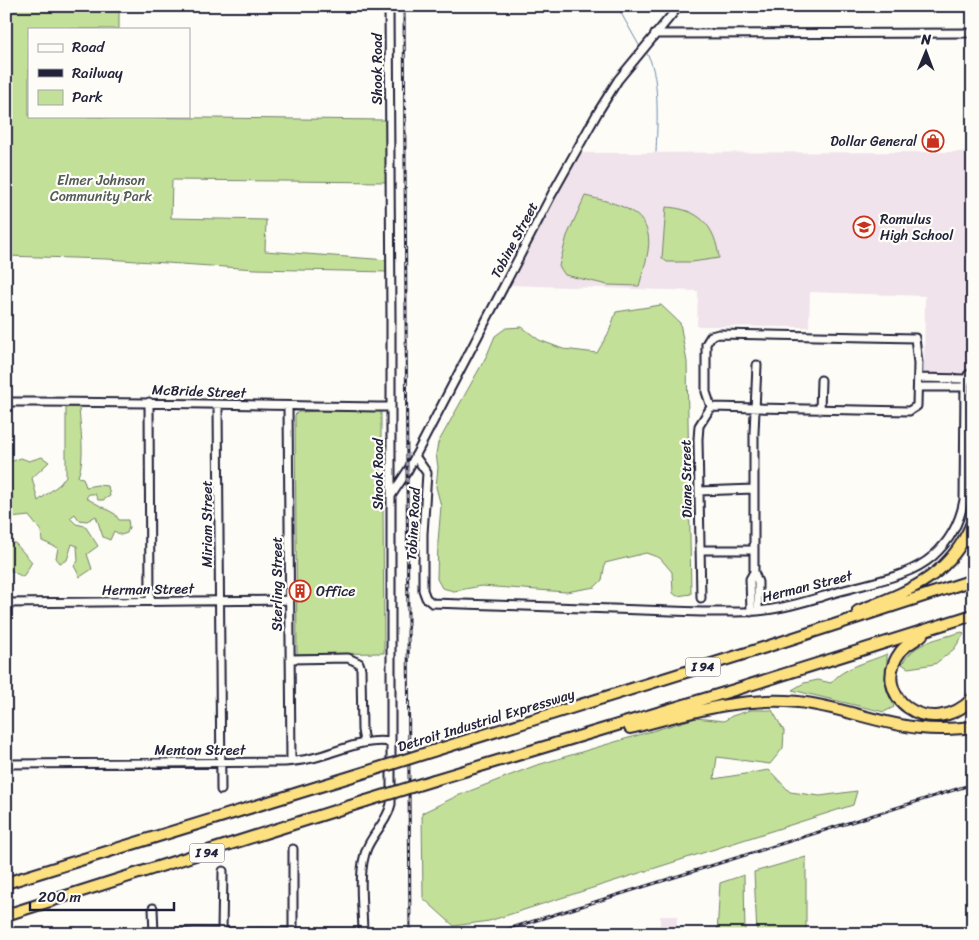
<svg xmlns="http://www.w3.org/2000/svg" width="979" height="940" viewBox="0 0 979 940" font-family="Sriracha,sans-serif">
<style>
.built{fill:#f0e3eb}
.green{fill:#c3e098;stroke:#72816a}
.lines{fill:none;stroke-linecap:round;stroke-linejoin:round}
.stream{stroke:#6b89ac;stroke-width:1}
.minor-casing{stroke:#22223b;stroke-width:11}
.highway-casing{stroke:#22223b;stroke-width:14}
.minor{stroke:#fdfcf7;stroke-width:7}
.highway{stroke:#fde080;stroke-width:10}
.rail-casing{stroke:#22223b;stroke-width:3}
.rail{stroke:#fdfcf7;stroke-width:1;stroke-dasharray:4;stroke-linecap:butt}
.highway-bridge-casing{stroke:#22223b;stroke-width:14;stroke-linecap:butt}
.highway-bridge{stroke:#fde080;stroke-width:10}
.labels{text-anchor:middle;stroke-width:4.5;stroke-linejoin:round;paint-order:stroke}
.shield{fill:#fdfcf7;stroke:#646373;stroke-width:1}
.shield-label{font-size:12px;font-weight:bold;fill:#22223b}
.street-label{font-size:14px;fill:#22223b;stroke:#fdfcf7}
.poi-label{font-size:14px;fill:#22223b;stroke:#fdfcf7;text-anchor:start}
.park-label{font-size:14px;fill:#525b57;stroke:#fdfcf7}
</style>
<rect width="100%" height="100%" fill="#fdfcf7"/>
<filter id="ink" filterUnits="userSpaceOnUse"><feTurbulence type="fractalNoise" baseFrequency=".02" numOctaves="2"/><feDisplacementMap in="SourceGraphic" scale="10" xChannelSelector="R" yChannelSelector="G"/><feConvolveMatrix kernelMatrix="1 2 1 2 8 2 1 2 1" color-interpolation-filters="sRGB"/></filter>
<g filter="url(#ink)">
<path class="built" d="M973,152V368L964,376H924L925,296L810,292L809,327L697,326L698,291L507,285L578,153Z
M660,916H677V933H660Z"/>
<path class="green" d="M6,6H119V29H29V116L387,120L388,182L172,180L171,218L266,220L265,251L388,260V272L255,269L107,259L6,256Z
M585,196C615,203 655,210 648,251C646,263 642,275 639,286L608,285L565,275L559,266L567,236Z
M666,207C699,209 715,225 719,258L692,262H667L662,258Z
M661,305L680,323L687,362L691,594L677,596L673,593L672,572L660,558L646,553L605,563L602,580L595,587L566,592L481,586L454,591L442,588L437,579L438,542L441,506L436,487L438,467L436,454L438,443L487,355L495,336L506,328L522,327L539,340L563,349L597,353L609,332L616,312Z
M66,407H79C80,430 86,455 78,477L83,478L86,487L97,485L108,486L110,496L103,500H98L95,494H89L86,498L115,514L119,520H128L129,527L127,533L121,535L114,531L110,540L103,537L96,516L87,521L79,520L75,514L70,518L76,524L85,526L98,546L87,554L92,569L80,577L74,566L78,561L77,546L72,544L67,560L60,563L56,558L58,548L42,541L41,531L29,516L10,518L6,528V462H10L21,458L29,461L42,457L49,462L32,478L38,501L60,484L66,476Z
M324,411H381V501H383L384,653L297,654L295,415L298,412Z
M6,543H15L32,562L23,577L6,568Z
M962,632L964,634L954,649L935,664L908,668L902,664C915,641 939,639 962,632Z
M887,654V672L888,688L894,707L884,712L792,690L804,683L818,680L831,683C843,667 869,662 887,654Z
M751,710H772L784,731L783,748L770,764L717,757L714,779L769,770L790,792L820,796L857,791L853,805L489,921L454,926L423,898L422,813L457,796L534,766L696,718L724,721L732,716Z
M806,857V934H757L754,872Z
M744,875L745,934H717L720,883Z"/>
<g class="lines">
<path class="stream" d="M617,6L640,47
M645,51C661,69 657,128 656,152"/>
<g class="minor-casing">
<path id="minor" d="M655,34L973,33
M757,365L754,433V572L758,582V611
M918,378L966,379
M918,387H965
M6,402C134,401 262,406 390,407
M149,402L150,601
M218,405L221,790
M288,407L291,761
M820,410L821,380
M415,456L427,473L423,534V590L426,598L432,603L701,612C723,612 745,613 766,610C792,607 816,598 841,591C871,582 909,577 933,556C950,541 960,522 964,500L965,384L968,375L973,372
M699,491L754,489
M391,496L408,470L552,194L598,112L618,80L679,6
M700,550H754
M701,598L698,439L699,426L711,407L706,392V344L711,336L719,334L915,338L918,363L917,406L909,411L711,407
M6,603L290,600
M751,612L750,579L754,572
M290,659L348,658L359,663L361,669L362,730L364,742
M6,764L285,762C297,761 308,760 320,756C345,749 365,738 391,742
M293,849V933
M153,908L154,934
M222,932L223,871
M154,934L195,932L363,933
M363,934C363,909 357,872 367,848C374,832 387,822 391,804V319L389,6"/>
</g>
<g class="highway-casing">
<path id="highway" d="M858,611C911,590 950,577 973,521
M922,635C915,641 907,644 901,651C867,695 930,743 973,698
M630,728C686,714 740,696 798,702C839,706 878,724 920,728C938,730 955,729 973,727
M433,751L766,647L973,580
M434,780L734,690L973,615
M6,883L366,772
M6,915L366,801"/>
</g>
<use href="#minor" class="minor"/>
<use href="#highway" class="highway"/>
<g class="rail-casing">
<path id="rail" d="M404,6L410,934
M492,934L973,784"/>
</g>
<use href="#rail" class="rail"/>
<g class="highway-bridge-casing">
<path id="highway-bridge" d="M366,772L433,751
M366,801L434,780"/>
</g>
<use href="#highway-bridge" class="highway-bridge"/>
</g>
</g>
<defs>
<g id="shop-ring" transform="scale(1.125)"><circle r="9.5" fill="#fdfcf7" stroke="#c8321e" stroke-width="1.5"/><path d="M-5-2.5h2.3a2.7 3.5 0 0 1 5.4 0H5L5.5 6h-11ZM-1.5-2.5h3a1.5 2.3 0 0 0-3 0Z" fill="#c8321e"/></g>
<g id="school-ring" transform="scale(1.125)"><circle r="9.5" fill="#fdfcf7" stroke="#c8321e" stroke-width="1.5"/><path d="M0-5L7-2L0 1L-7-2ZM-4 1L0 2.5L4 1V4Q0 6-4 4Z" fill="#c8321e"/></g>
<g id="building-ring" transform="scale(1.125)"><circle r="9.5" fill="#fdfcf7" stroke="#c8321e" stroke-width="1.5"/><path d="M-4-6H4V6H1V3H-1V6H-4ZM-2.5-4.3h1.7v1.8h-1.7ZM.8-4.3h1.7v1.8H.8ZM-2.5-1h1.7V.8h-1.7ZM.8-1h1.7V.8H.8Z" fill="#c8321e"/></g>
</defs>
<g fill-rule="evenodd">
<use href="#shop-ring" x="933" y="141"/>
<use href="#school-ring" x="864" y="227"/>
<use href="#building-ring" x="300" y="591"/>
</g>
<g class="labels">
<g class="shield">
<rect x="685.5" y="657.5" width="35" height="19" rx="4"/>
<rect x="189.5" y="843.5" width="35" height="19" rx="4"/>
</g>
<g class="shield-label">
<text x="703" y="671">I 94</text>
<text x="207" y="857">I 94</text>
</g>
<g class="street-label">
<text transform="translate(377 69) rotate(-90)" y="5">Shook Road</text>
<text transform="translate(514 240) rotate(-62)" y="5">Tobine Street</text>
<text transform="translate(199 391) rotate(2)" y="5">McBride Street</text>
<text transform="translate(378 474) rotate(-90)" y="5">Shook Road</text>
<text transform="translate(686 479) rotate(-91)" y="5">Diane Street</text>
<text transform="translate(207 524) rotate(-90)" y="5">Miriam Street</text>
<text transform="translate(413 524) rotate(-87)" y="5">Tobine Road</text>
<text transform="translate(277 584) rotate(-90)" y="5">Sterling Street</text>
<text transform="translate(807 586) rotate(-14)" y="5">Herman Street</text>
<text transform="translate(148 589) rotate(-1)" y="5">Herman Street</text>
<text transform="translate(486 720) rotate(-17)" y="5">Detroit Industrial Expressway</text>
<text x="200" y="755">Menton Street</text>
</g>
<g class="poi-label">
<text x="917" y="146" text-anchor="end">Dollar General</text>
<text x="880" y="224">Romulus<tspan x="880" dy="16">High School</tspan></text>
<text x="316" y="596">Office</text>
</g>
<g class="park-label">
<text x="101" y="185">Elmer Johnson<tspan x="101" dy="16">Community Park</tspan></text>
</g>
</g>
<rect width="979" height="940" fill="none" stroke="#fdfcf7" stroke-width="25"/>
<rect x="12" y="12" width="954" height="915" fill="none" stroke="#22223b" stroke-width="2" filter="url(#ink)"/>
<rect x="28" y="28" width="162" height="90" fill="#fdfcf7" stroke="#a5a5ac"/>
<rect x="38" y="44" width="25" height="8" fill="#fdfcf7" stroke="#a5a5ac"/>
<text x="72" y="52" font-size="15" fill="#22223b">Road</text>
<rect x="38" y="69" width="25" height="8" fill="#22223b" stroke="#a5a5ac"/>
<text x="72" y="78" font-size="15" fill="#22223b">Railway</text>
<rect x="38" y="90" width="25" height="15" fill="#c3e098" stroke="#a5a5ac"/>
<text x="72" y="102" font-size="15" fill="#22223b">Park</text>
<g transform="translate(926 52) rotate(1)" stroke="#fdfcf7" stroke-width="4" paint-order="stroke">
<path d="M0-4L9 19L0 12L-9 19Z" fill="#22223b"/>
<text y="-8" font-size="14" font-weight="bold" text-anchor="middle" fill="#22223b">N</text>
</g>
<path d="M30 902v8h144v-8" fill="none" stroke="#22223b" stroke-width="2.5"/>
<text x="38" y="902" font-size="15" fill="#22223b" stroke="#fdfcf7" stroke-width="4" paint-order="stroke">200 m</text>
</svg>
